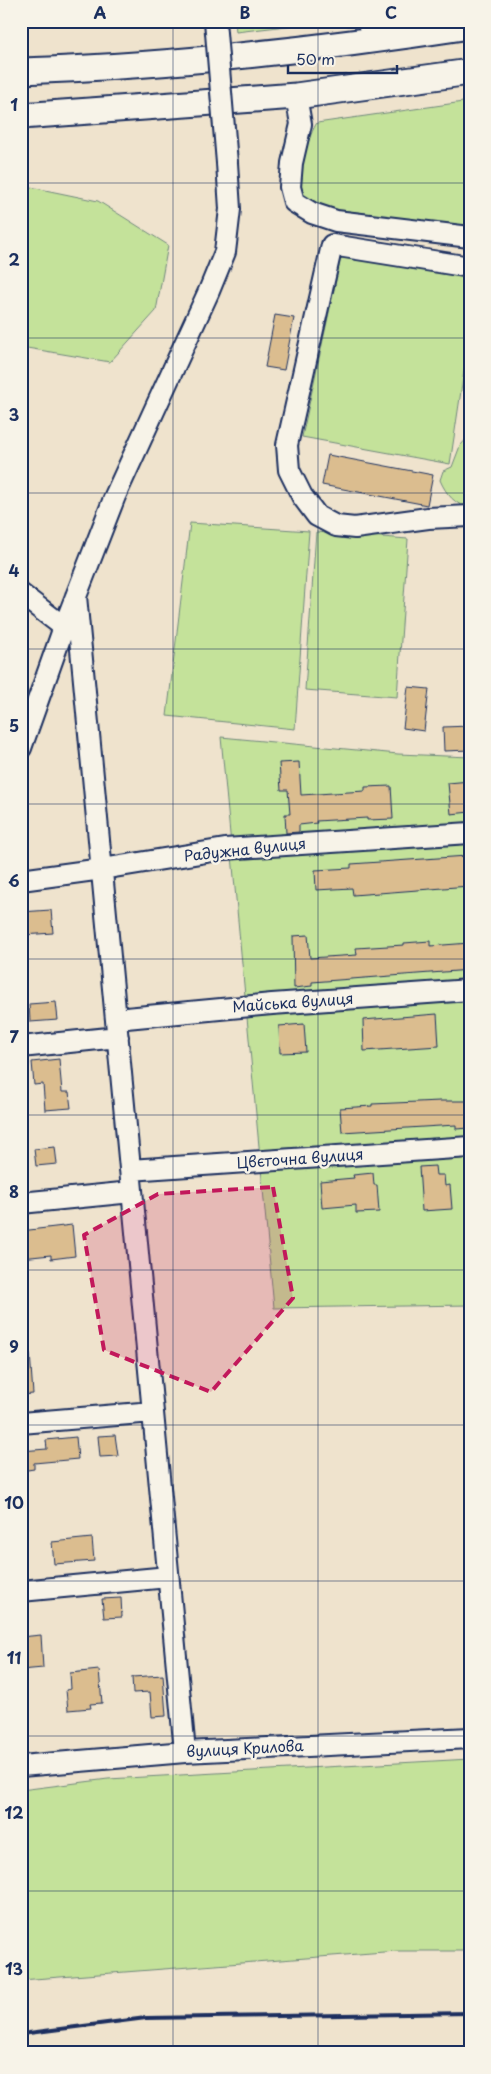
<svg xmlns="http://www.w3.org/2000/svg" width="491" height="2074" viewBox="0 0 491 2074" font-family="'Playpen Sans',sans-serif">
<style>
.green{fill:#c4e29a;stroke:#70887c}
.building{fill:#dbbd8f;stroke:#1b2f5e}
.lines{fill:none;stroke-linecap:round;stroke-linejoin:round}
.minor-casing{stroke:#1b2f5e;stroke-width:24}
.major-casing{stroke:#1b2f5e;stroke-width:29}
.minor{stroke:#f7f3e8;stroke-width:20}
.major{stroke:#f7f3e8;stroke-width:25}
.rail{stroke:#1b2f5e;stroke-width:4}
.minor-bridge-casing{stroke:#1b2f5e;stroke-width:24;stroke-linecap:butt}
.minor-bridge{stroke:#f7f3e8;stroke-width:20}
.marked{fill:#c2185b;fill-opacity:0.2;stroke:#c2185b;stroke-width:4;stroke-dasharray:10 6;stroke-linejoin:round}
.grid{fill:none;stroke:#1b2f5e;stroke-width:1;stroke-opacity:0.55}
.labels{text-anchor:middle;stroke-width:5;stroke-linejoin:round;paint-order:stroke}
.street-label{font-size:15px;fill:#1b2f5e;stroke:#f7f3e8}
.neatline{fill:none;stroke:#1b2f5e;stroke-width:2}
.grid-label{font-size:16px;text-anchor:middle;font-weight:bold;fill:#1b2f5e}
</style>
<rect width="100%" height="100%" fill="#efe3cd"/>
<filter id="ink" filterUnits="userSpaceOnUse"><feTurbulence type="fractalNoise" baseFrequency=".02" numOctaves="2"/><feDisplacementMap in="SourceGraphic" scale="10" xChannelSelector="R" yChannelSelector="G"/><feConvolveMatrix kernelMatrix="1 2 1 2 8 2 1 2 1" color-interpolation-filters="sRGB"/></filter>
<g filter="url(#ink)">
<path class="green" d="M235,21H329L236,32Z
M470,101V227L310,206C305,201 300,194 299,186C299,172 309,133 317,123Z
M21,185L98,201L168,245L156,311L110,362L21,347Z
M343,248L470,268V331L450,464L302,437Z
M470,435V508C455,505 446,494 440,480L443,471L452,467L460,446Z
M190,523L309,531L295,729L167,716Z
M316,532L408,539L397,697L305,690Z
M221,737L398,754L470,757V1305L274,1308Z
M470,1759V1951H397L21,1980V1790L108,1779Z"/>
<path class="building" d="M275,315L294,318L284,370L265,367Z
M328,455L433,475L427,505L322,485Z
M408,687L429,689L424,731L403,728Z
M470,726V750L444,751L443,727Z
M299,762L301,795L365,791V787L391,786L393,819L367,820V818L316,821L317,823L299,825V832L286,833L285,814H290L288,790H281L279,763Z
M470,781V812L451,814L448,783Z
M467,856L469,886L353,895L352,888L316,890L315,870L351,868V864Z
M51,910L53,933L23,935L21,912Z
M308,935L310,958L357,955L356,948L404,945V943L430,941V946L470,943V970L312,982V986L294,988L293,936Z
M56,1002L58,1020L30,1022L29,1004Z
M437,1014L439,1046L364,1051L363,1020Z
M304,1024L306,1052L280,1053L279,1026Z
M59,1059L62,1092H69L71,1108L45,1110L43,1084L34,1085L32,1062Z
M440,1101H470V1128L456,1129V1125L342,1132L340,1108L372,1106V1104Z
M55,1147L57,1164L36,1166L34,1149Z
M435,1166L436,1175H444L445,1186L450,1185L452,1209L422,1211L419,1167Z
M373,1173L374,1185H377L379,1212L356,1213V1205L322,1208L320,1181L354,1178L353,1175Z
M72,1225L75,1256L51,1259V1255L21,1258V1231Z
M21,1353H30L33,1394L21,1395Z
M115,1435L118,1456L100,1457L98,1436Z
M76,1437L78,1459L34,1463V1469L21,1471V1451L47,1449L46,1440Z
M92,1538L94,1561L54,1564L52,1542Z
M121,1598L122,1617L104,1618L102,1599Z
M41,1635L43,1668L21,1670V1637Z
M99,1670L102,1703L90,1704L91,1708L68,1710L66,1690L71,1689L70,1673Z
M163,1675L166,1716L152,1717L150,1692L133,1693L132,1677Z"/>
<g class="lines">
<g class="minor-casing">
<path id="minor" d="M368,21L370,30
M296,96L301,124L292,163L290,187L294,202L312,213L336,221L470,237
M470,267L332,245L287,445L289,470L302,496L317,516L336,526L355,528L428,518L470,516
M21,594L64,627
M76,596L185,1752
M21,748L64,627L115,496L209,291L225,252L230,209L227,163
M21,880L102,869L225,849L470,833
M116,1019L272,1004L470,990
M21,1047L118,1037
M130,1170L470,1147
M21,1203L132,1192
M21,1423L153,1412
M21,1591L168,1577
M21,1766L185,1752L470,1738"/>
</g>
<g class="major-casing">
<path id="major" d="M21,71C172,66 321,49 470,26
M21,116L296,96L470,72"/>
</g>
<use href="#minor" class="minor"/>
<use href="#major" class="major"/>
<path class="rail" d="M21,2034L146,2018L470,2013"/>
<g class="minor-bridge-casing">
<path id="minor-bridge" d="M215,21L227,163"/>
</g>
<use href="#minor-bridge" class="minor-bridge"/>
</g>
</g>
<path class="marked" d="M273,1187L293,1298L211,1392L104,1350L84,1235L158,1194Z"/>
<path class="grid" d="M173,21V2053M318,21V2053M21,183H470M21,338H470M21,493H470M21,649H470M21,804H470M21,959H470M21,1115H470M21,1270H470M21,1425H470M21,1581H470M21,1736H470M21,1891H470"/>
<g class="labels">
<g class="street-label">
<text transform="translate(245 850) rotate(-6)" y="5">Радужна вулиця</text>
<text transform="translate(293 1003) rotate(-4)" y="5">Майська вулиця</text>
<text transform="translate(300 1159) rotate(-4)" y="5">Цвєточна вулиця</text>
<text transform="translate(245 1749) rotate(-3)" y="5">вулиця Крилова</text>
</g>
</g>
<rect width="491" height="2074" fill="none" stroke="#f7f3e8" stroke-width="55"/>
<path d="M288 65v8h109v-8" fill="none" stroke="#1b2f5e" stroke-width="2.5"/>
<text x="296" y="65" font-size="15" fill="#1b2f5e" stroke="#f7f3e8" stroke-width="4" paint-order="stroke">50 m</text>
<rect x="28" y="28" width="436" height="2018" class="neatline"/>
<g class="grid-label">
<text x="100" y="19">A</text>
<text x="245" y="19">B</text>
<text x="391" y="19">C</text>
<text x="14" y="111">1</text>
<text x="14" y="266">2</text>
<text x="14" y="421">3</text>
<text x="14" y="577">4</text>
<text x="14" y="732">5</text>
<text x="14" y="887">6</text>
<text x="14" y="1043">7</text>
<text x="14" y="1198">8</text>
<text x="14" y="1353">9</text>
<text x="14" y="1509">10</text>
<text x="14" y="1664">11</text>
<text x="14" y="1819">12</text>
<text x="14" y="1975">13</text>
</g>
</svg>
